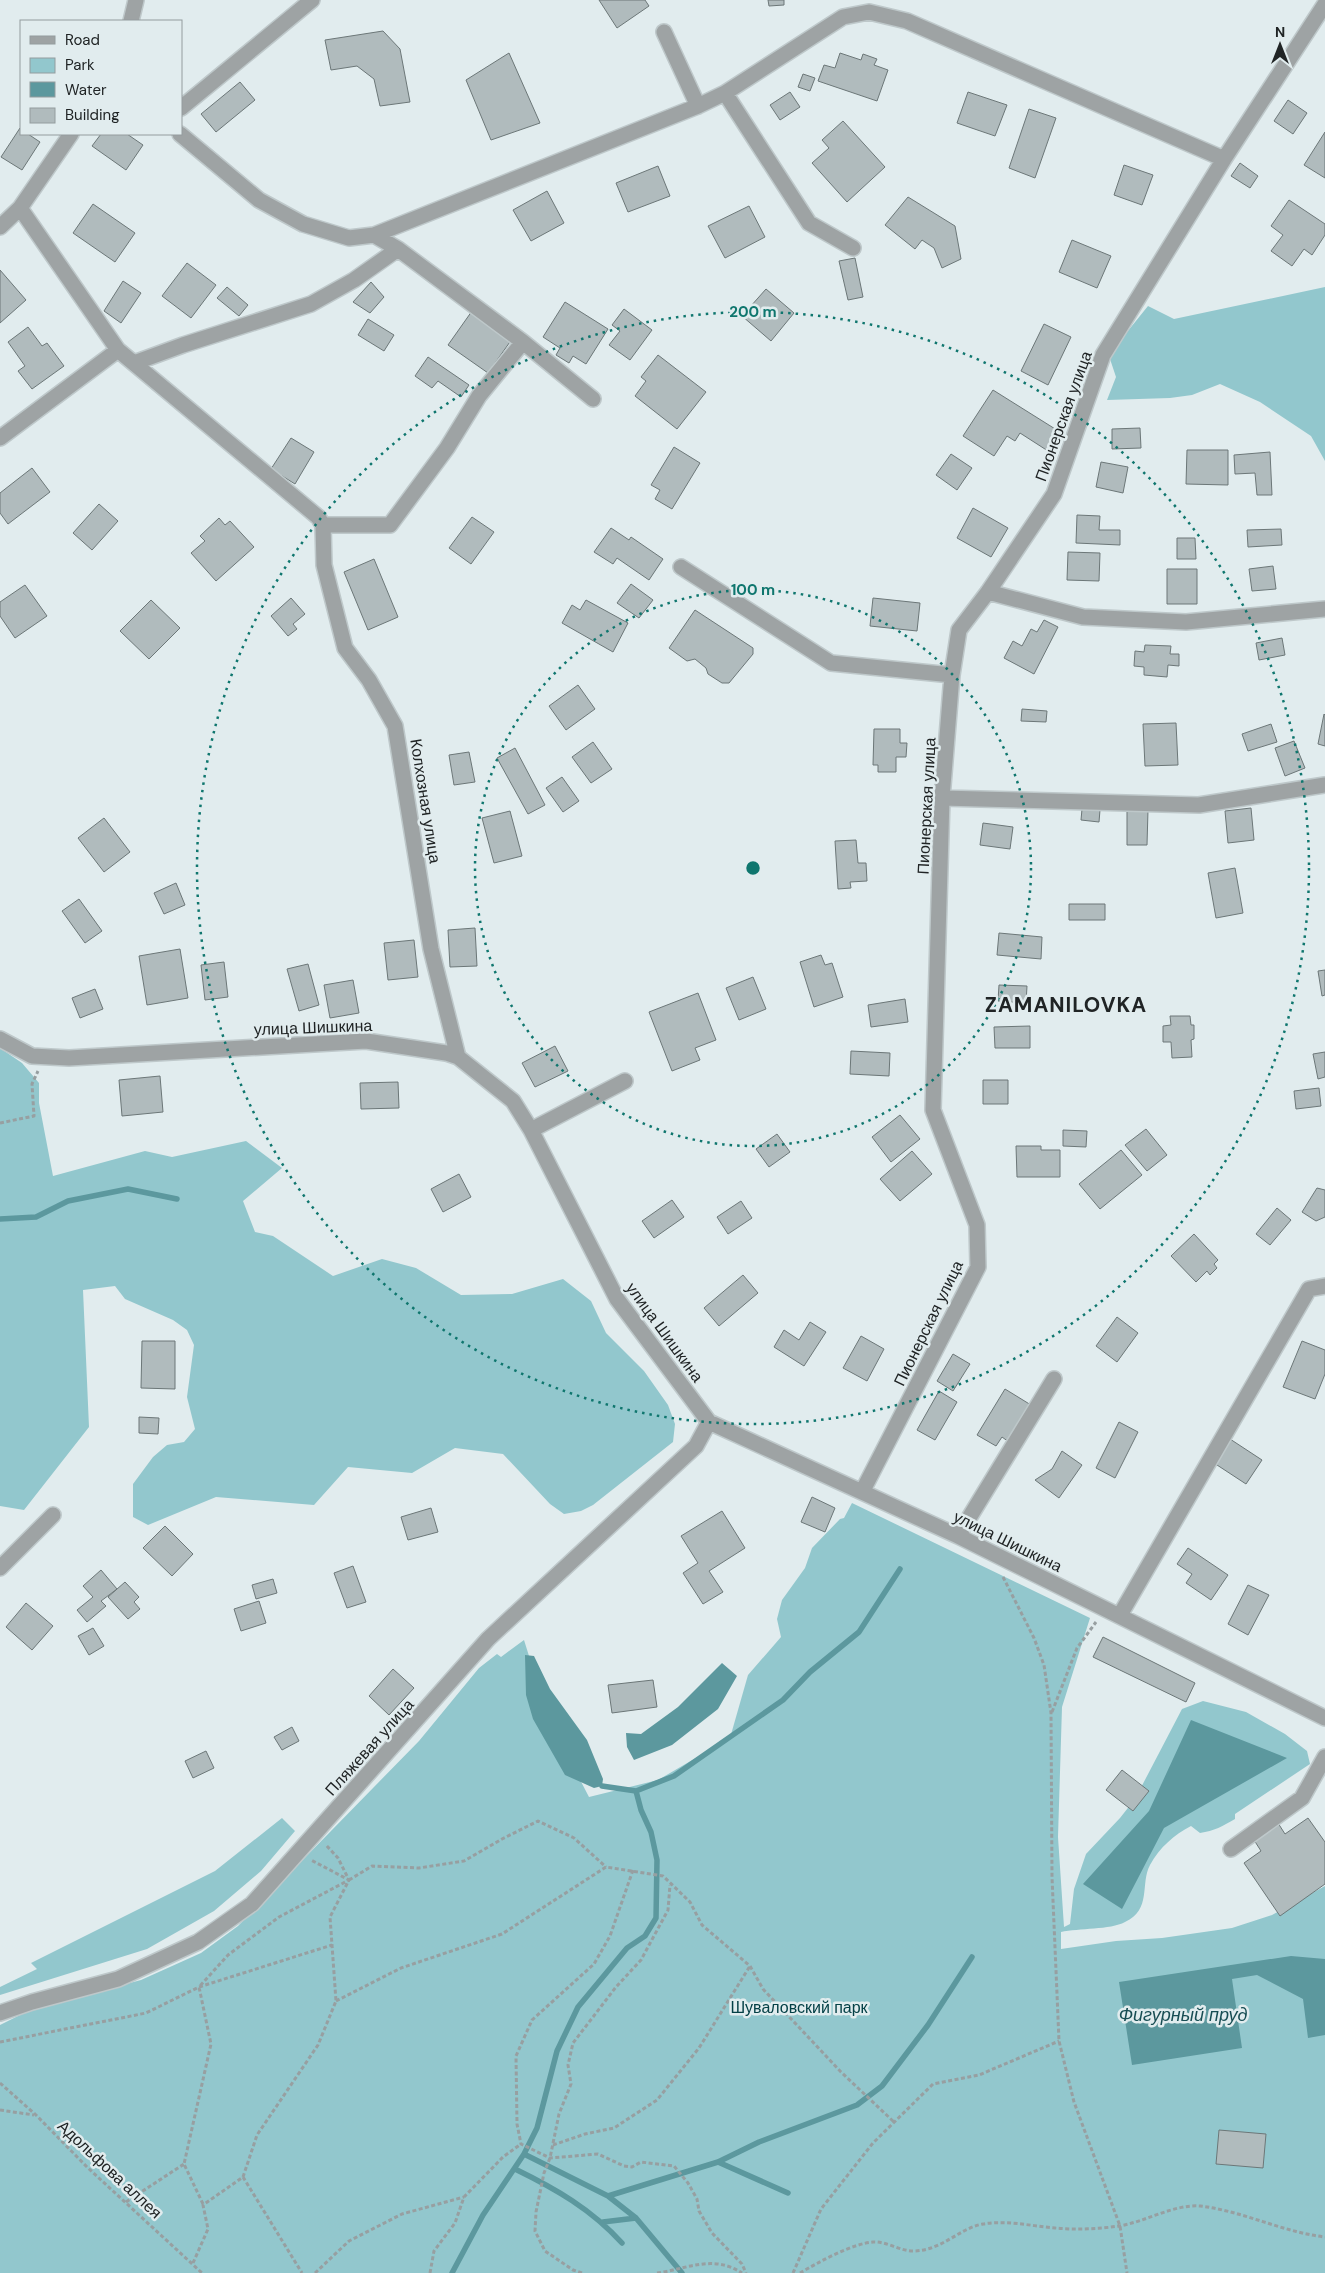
<svg xmlns="http://www.w3.org/2000/svg" width="1325" height="2273" viewBox="0 0 1325 2273" font-family="'DM Sans',sans-serif">
<style>
.green{fill:#92c7cd}
.water{fill:#5c989e}
.lines{fill:none;stroke-linecap:round;stroke-linejoin:round}
.stream{stroke:#5c989e;stroke-width:5.5}
.building{fill:#b0bbbd;stroke:#6c7778}
.minor-casing{stroke:#bec8ca;stroke-width:18}
.path{stroke:#979fa1;stroke-width:3;stroke-dasharray:4 2.5;stroke-linecap:butt}
.minor{stroke:#9ea3a4;stroke-width:15}
.ring{fill:none;stroke:#0f766e;stroke-width:2.5;stroke-dasharray:2.5 5}
.labels{text-anchor:middle;stroke-width:5;stroke-linejoin:round;paint-order:stroke}
.street-label{font-size:16px;fill:#202425;stroke:#e1ecee}
.park-label{font-size:16px;fill:#044046;stroke:#e1ecee}
.water-label{font-size:18px;font-style:italic;fill:#174d53;stroke:#e1ecee}
.district-label{font-size:21px;font-weight:bold;letter-spacing:1px;fill:#202425;stroke:#e1ecee}
.centre{fill:#0f766e;stroke:#e1ecee;stroke-width:2.5}
.ring-label{font-size:15px;text-anchor:middle;font-weight:bold;fill:#0f766e;stroke:#e1ecee;stroke-width:5;stroke-linejoin:round;paint-order:stroke}
</style>
<rect width="100%" height="100%" fill="#e1ecee"/>
<path class="green" d="M1325,287V461L1311,436L1260,402L1220,384L1192,395L1170,398L1107,400L1116,377L1110,359L1123,337L1148,306L1174,319Z
M0,1048L22,1063L39,1083V1103L53,1176L145,1151L172,1157L246,1141L282,1168L243,1201L255,1232L273,1236L333,1276L382,1259L416,1268L461,1295L512,1294L563,1279L591,1301L606,1333L644,1371L668,1405L675,1424L673,1442L593,1505L581,1511L564,1514L550,1504L503,1454L455,1448L412,1473L348,1467L314,1505L216,1497L148,1525L133,1517V1484L153,1457L167,1445L184,1442L195,1429L187,1397L194,1345L187,1330L173,1320L125,1299L115,1286L83,1290L89,1427L24,1510L0,1506Z
M852,1503L1090,1618L1062,1707L1058,1837L1064,1927L1070,1924L1074,1889L1086,1854L1120,1818L1135,1799L1182,1709L1203,1701L1246,1712L1285,1734L1307,1751L1310,1764L1235,1814V1819C1223,1826 1214,1831 1200,1833L1191,1826C1174,1835 1160,1847 1150,1865C1140,1883 1152,1910 1125,1922C1110,1930 1079,1928 1061,1932V1949L1116,1941L1162,1938L1232,1928L1272,1915L1325,1886V2273H0V2025L32,2009L141,1980L201,1953L238,1926L419,1741L479,1668L497,1654L501,1657L524,1640L549,1720L589,1797L658,1780L730,1738L748,1675L781,1637L777,1619L782,1600L805,1568L812,1548L840,1519L844,1518Z
M282,1818L295,1831L261,1871L214,1911L147,1949L0,1995V1987L37,1969L31,1963L215,1871Z"/>
<path class="water" d="M525,1655L534,1656L550,1689L587,1740L603,1779L602,1786L594,1788L565,1775L533,1719L526,1695Z
M722,1663L737,1676L718,1709L672,1745L634,1760L627,1747L626,1733L641,1734L678,1707Z
M1191,1720L1287,1758L1164,1828L1122,1909L1083,1884L1149,1811Z
M1291,1956L1325,1959V2035L1308,2038L1303,1999L1257,1975L1232,1979L1242,2048L1132,2065L1119,1982Z"/>
<g class="lines">
<path class="stream" d="M0,1219L36,1217L68,1201L128,1189L177,1199
M602,1786L636,1791
M524,2154L608,2196L636,2218L682,2273
M718,2162L788,2193
M515,2169C556,2189 591,2209 622,2243
M608,2196L718,2162L759,2142L857,2105L882,2086L928,2025L972,1957
M603,2222L636,2218
M452,2273L483,2215L524,2154L537,2128L557,2051L578,2007L627,1948L645,1936L656,1918L657,1860L651,1832L641,1810L636,1791L674,1776L783,1700L810,1672L859,1632L900,1569"/>
</g>
<path class="building" d="M599,0H645L649,6L617,28Z
M768,0H784V5L769,6Z
M383,31L400,49L410,102L380,106L374,79L357,66L331,70L325,40Z
M509,53L540,123L491,140L466,80Z
M840,53L861,60L863,54L877,59L874,65L888,70L877,101L818,81L824,65L835,68Z
M803,74L815,78L810,91L798,87Z
M240,82L255,100L216,132L201,114Z
M790,92L800,107L780,120L770,105Z
M968,92L1007,105L995,136L957,123Z
M1288,100L1307,113L1293,134L1274,121Z
M1029,109L1056,118L1035,178L1009,168Z
M843,121L885,167L847,202L812,163L829,148L822,140Z
M20,128L21,134H28L40,142L22,170L1,157Z
M1325,132V178L1304,165Z
M101,134H127L143,145L126,170L92,146Z
M1240,163L1258,176L1250,188L1231,176Z
M1124,165L1153,175L1142,205L1114,195Z
M658,166L670,196L628,212L616,183Z
M547,191L564,223L531,241L513,210Z
M908,197L955,226L961,259L942,268L934,248L922,240L915,249L885,225Z
M1289,200L1325,224V235L1312,255L1304,249L1292,266L1271,251L1283,235L1271,226Z
M93,204L135,233L115,262L73,233Z
M749,206L765,237L725,258L708,226Z
M1072,240L1111,256L1097,288L1059,272Z
M855,258L863,297L848,300L839,261Z
M187,263L216,285L191,318L162,296Z
M0,270L26,300L0,323Z
M123,281L141,293L121,323L104,311Z
M371,282L384,297L370,313L353,302Z
M227,287L248,305L239,316L217,298Z
M766,289L794,313L771,341L742,316Z
M565,302L608,329L586,364L573,356L569,363L556,355L560,348L543,337Z
M624,309L652,330L630,360L609,345L620,331L612,325Z
M472,311L512,339L488,373L448,345Z
M368,319L394,335L384,351L358,335Z
M1044,324L1071,337L1048,385L1021,371Z
M28,327L42,346L47,343L64,366L32,389L18,371L25,366L8,342Z
M658,355L706,392L677,429L635,396L646,381L641,377Z
M428,357L469,385L461,397L438,381L432,388L415,376Z
M993,390L1060,432L1048,451L1020,433L1015,441L1007,436L994,456L963,436Z
M1140,428L1141,448L1112,449V429Z
M291,438L314,452L295,484L271,469Z
M674,447L700,463L672,509L655,499L660,490L651,485Z
M1187,450H1228V485L1186,484Z
M1270,452L1272,495H1257L1255,473L1235,474L1234,455Z
M951,454L972,468L957,490L936,475Z
M1101,462L1128,467L1123,493L1096,487Z
M32,468L50,492L8,524L0,513V493Z
M99,504L118,521L92,550L73,533Z
M973,508L1008,528L991,557L957,538Z
M1077,515L1100,516L1099,530H1120V545L1076,543Z
M472,517L494,532L471,564L449,548Z
M219,518L225,525L230,521L254,547L216,581L191,553L205,541L200,536Z
M611,528L629,540L631,537L663,559L649,580L617,558L613,564L594,552Z
M1281,529L1282,545L1248,547L1247,530Z
M1177,538H1195L1196,559H1177Z
M1068,552L1100,553L1099,581L1067,580Z
M374,559L398,617L368,630L344,572Z
M1273,566L1276,589L1252,591L1249,569Z
M1167,569H1197V604H1167Z
M631,584L653,600L639,618L617,603Z
M25,585L47,616L15,638L0,616V602Z
M291,598L305,614L293,624L297,629L288,636L271,616Z
M873,598L920,603L917,631L870,626Z
M151,600L180,628L149,659L120,631Z
M586,600L628,623L613,652L562,623L572,605L580,610Z
M695,610L753,648V654L729,683H722L708,674L706,668L695,659L687,661L669,648Z
M1044,620L1058,627L1034,674L1004,658L1013,641L1022,646L1031,629L1037,632Z
M1282,638L1285,655L1259,660L1256,643Z
M1145,645L1171,646L1170,654H1179V666L1168,665L1167,677L1144,675V667L1134,666L1135,651L1144,652Z
M578,685L595,709L566,730L549,706Z
M1022,709L1047,711L1046,722L1021,721Z
M1324,714L1325,715V746L1318,744Z
M1176,723L1178,765L1145,766L1143,724Z
M1271,724L1277,742L1248,751L1242,734Z
M874,729H900V743H907L906,757H896V772H878V765H873Z
M1294,741L1305,768L1285,776L1275,748Z
M593,742L612,769L591,783L572,757Z
M515,748L545,805L528,814L497,758Z
M469,752L475,782L454,785L449,755Z
M562,777L579,801L563,812L546,788Z
M1251,808L1254,840L1228,843L1225,811Z
M1082,809L1100,810L1099,822L1081,820Z
M1127,809L1148,810L1147,845H1127Z
M510,811L522,856L494,863L482,818Z
M104,818L130,852L104,872L78,838Z
M983,823L1013,827L1010,849L980,845Z
M856,840L858,863H866L867,881L850,882L851,888L838,889L835,841Z
M1235,868L1243,913L1216,918L1208,873Z
M176,883L185,905L164,914L154,893Z
M79,899L102,931L85,943L62,911Z
M1069,904H1105V920H1069Z
M475,928L477,966L450,967L448,930Z
M999,933L1042,937L1041,959L997,955Z
M414,940L418,977L388,980L384,943Z
M180,949L188,998L147,1005L139,956Z
M821,955L825,965L832,963L843,997L814,1007L800,962Z
M224,962L228,997L205,1000L201,965Z
M308,964L319,1005L299,1011L287,969Z
M1325,970V995L1322,996L1318,971Z
M753,977L766,1009L739,1020L726,988Z
M353,980L359,1013L330,1018L324,985Z
M999,985L1027,986L1026,1003L998,1001Z
M95,989L103,1009L80,1018L72,998Z
M698,993L716,1040L695,1048L700,1060L672,1071L649,1012Z
M905,999L908,1022L871,1027L868,1005Z
M1170,1016H1190L1191,1025H1194V1039L1191,1040L1192,1057L1172,1058L1171,1042H1163V1026L1171,1025Z
M1030,1026V1048H995L994,1027Z
M555,1046L568,1071L535,1087L522,1063Z
M851,1051L890,1053L889,1076L850,1074Z
M1325,1052V1077L1318,1079L1313,1054Z
M160,1076L163,1112L122,1116L119,1080Z
M983,1080H1008V1104H983Z
M398,1082L399,1108L361,1109L360,1083Z
M1319,1088L1321,1106L1296,1109L1294,1091Z
M900,1115L920,1139L891,1162L872,1137Z
M1146,1129L1167,1155L1147,1171L1125,1145Z
M1063,1130L1087,1131L1086,1147L1063,1146Z
M777,1134L790,1152L769,1167L756,1149Z
M1016,1146H1041V1150H1060V1177H1017Z
M1121,1150L1142,1175L1100,1209L1079,1184Z
M912,1151L932,1174L900,1201L880,1179Z
M459,1174L471,1197L443,1212L431,1189Z
M1317,1188L1325,1190V1217L1316,1221L1302,1212Z
M672,1200L684,1217L654,1238L642,1221Z
M741,1201L752,1218L728,1234L717,1217Z
M1277,1208L1291,1220L1270,1245L1256,1234Z
M1194,1234L1218,1260L1214,1264L1217,1268L1210,1275L1207,1271L1196,1282L1171,1256Z
M743,1275L758,1293L719,1326L704,1308Z
M1117,1317L1138,1333L1117,1362L1096,1346Z
M810,1322L826,1332L804,1366L774,1347L784,1330L799,1340Z
M861,1336L884,1349L867,1381L843,1368Z
M142,1341H175V1389L141,1388Z
M1302,1341L1325,1350V1374L1315,1399L1283,1387Z
M953,1354L970,1364L953,1391L937,1381Z
M1005,1389L1031,1405L1009,1442L1002,1437L996,1446L977,1435Z
M939,1391L957,1402L935,1440L917,1430Z
M139,1417L159,1418L158,1434L139,1433Z
M1119,1422L1138,1432L1115,1478L1096,1468Z
M1230,1439L1262,1460L1246,1484L1214,1463Z
M1062,1451L1082,1465L1059,1498L1035,1480L1052,1469Z
M812,1497L835,1508L825,1532L801,1522Z
M431,1508L438,1532L408,1540L401,1517Z
M722,1511L745,1548L709,1571L723,1592L703,1604L683,1573L698,1563L681,1536Z
M165,1526L193,1554L172,1576L143,1548Z
M1188,1548L1228,1575L1211,1600L1186,1583L1192,1574L1177,1564Z
M353,1566L366,1602L347,1608L334,1573Z
M101,1570L117,1589L101,1601L106,1606L87,1622L77,1610L93,1597L83,1586Z
M273,1579L277,1593L256,1599L252,1585Z
M125,1582L139,1597L134,1602L140,1609L128,1619L108,1597Z
M1248,1585L1269,1595L1248,1635L1228,1624Z
M259,1601L266,1623L241,1631L234,1609Z
M26,1603L53,1626L32,1650L6,1627Z
M93,1628L104,1646L89,1655L78,1636Z
M1103,1637L1195,1683L1186,1702L1093,1657Z
M393,1669L414,1688L389,1715L369,1696Z
M653,1680L657,1707L612,1713L608,1685Z
M292,1727L299,1741L282,1750L274,1737Z
M206,1751L214,1768L193,1778L185,1761Z
M1122,1770L1149,1791L1133,1811L1106,1790Z
M1308,1818L1325,1842V1884L1280,1916L1244,1863L1261,1851L1254,1840L1278,1823L1285,1834Z
M1219,2130L1266,2134L1263,2168L1216,2164Z"/>
<g class="lines">
<g class="minor-casing">
<path id="minor" d="M131,21L136,0
M664,32L698,106
M725,93L809,223L853,248
M181,108L312,0
M180,134L259,200L303,224L349,238L374,235L698,106L725,93L843,17L869,12L907,21L1224,159
M20,208L118,350L318,517L323,525L324,565L345,648L369,680L395,726L431,949L458,1057
M0,227L20,208L71,134
M374,235L398,249L523,342L593,399
M134,363L183,345L311,304L354,280L398,249
M0,438L118,350
M323,525H390L447,448L479,396L523,342
M681,567L831,663L952,675
M988,592L1083,617L1186,622L1325,609
M942,798L1199,805L1325,785
M0,1039L32,1056L69,1058L366,1041L446,1053L458,1057L513,1101L531,1130L617,1299L709,1422L958,1536L1325,1718
M531,1130L625,1081
M862,1492L978,1267L977,1225L933,1110L942,798L952,675L959,630L988,592L1054,494L1103,355L1224,159L1325,4
M958,1536L1054,1379
M0,1568L53,1515
M1120,1615L1309,1289L1325,1286
M1231,1849L1302,1798L1325,1757
M0,2013L32,2002L118,1979L198,1942L252,1904L488,1639L696,1446L709,1422"/>
</g>
<path class="path" d="M0,1123L34,1116L32,1084L38,1071
M1003,1577L1034,1638L1044,1665L1051,1713L1052,1877L1059,2041L1074,2102L1120,2226L1127,2273
M1052,1712L1077,1648L1096,1622
M633,1870L610,1936L594,1964L532,2020L516,2056L517,2124L521,2144L550,2158L598,2154L624,2166L632,2167L641,2162L674,2166L688,2183L697,2199L699,2211L712,2233L742,2264L746,2273
M349,1880L372,1866L419,1868L464,1861L502,1839L538,1821L574,1838L606,1867
M336,2001L401,1968L502,1934L606,1867L663,1876L690,1902L702,1925L750,1966L763,1989L841,2072L894,2122
M0,2042L146,2013L199,1987L332,1945
M0,2083L36,2115L88,2168L202,2273
M0,2110L34,2115
M553,2145L585,2134L614,2128L657,2100L699,2048L750,1966
M243,2177L302,2273
M126,2202L184,2164
M203,2204L184,2164L211,2044L199,1987L228,1955L279,1917L349,1880L338,1858L326,1845
M193,2263L208,2229L203,2205L243,2177L257,2135L318,2045L336,2001L330,1917L349,1880L311,1860
M315,2273L349,2241L402,2214L464,2197
M430,2273L434,2251L455,2223L464,2197L503,2157L521,2144
M582,2273L573,2270L545,2251L535,2231L536,2212L544,2173L550,2158L559,2114L571,2084L568,2065L573,2043L616,1987L641,1960L668,1910L670,1885
M657,2273C687,2269 713,2254 742,2273
M793,2273L821,2209L873,2143L933,2084L979,2075L1059,2041
M800,2273C819,2262 851,2244 873,2242C886,2241 900,2251 913,2251C942,2251 959,2228 983,2224C1007,2220 1031,2226 1055,2228C1075,2230 1099,2229 1119,2226C1145,2222 1174,2204 1200,2206C1243,2211 1282,2232 1325,2237"/>
<use href="#minor" class="minor"/>
</g>
<g class="ring">
<circle cx="753" cy="868" r="278"/>
<circle cx="753" cy="868" r="556"/>
</g>
<g class="labels">
<g class="street-label">
<text transform="translate(1063 416) rotate(-70)" y="6">Пионерская улица</text>
<text transform="translate(426 801) rotate(81)" y="6">Колхозная улица</text>
<text transform="translate(926 806) rotate(-87)" y="6">Пионерская улица</text>
<text transform="translate(313 1027) rotate(-2)" y="6">улица Шишкина</text>
<text transform="translate(928 1323) rotate(-64)" y="6">Пионерская улица</text>
<text transform="translate(665 1332) rotate(54)" y="6">улица Шишкина</text>
<text transform="translate(1008 1541) rotate(26)" y="6">улица Шишкина</text>
<text transform="translate(369 1747) rotate(-48)" y="6">Пляжевая улица</text>
<text transform="translate(110 2169) rotate(43)" y="6">Адольфова аллея</text>
</g>
<g class="park-label">
<text x="799" y="2013">Шуваловский парк</text>
</g>
<g class="water-label">
<text x="1183" y="2021">Фигурный пруд</text>
</g>
<g class="district-label">
<text x="1066" y="1012">ZAMANILOVKA</text>
</g>
</g>
<circle cx="753" cy="868" r="8" class="centre"/>
<g class="ring-label">
<text x="753" y="317">200 m</text>
<text x="753" y="595">100 m</text>
</g>
<rect x="20" y="20" width="162" height="115" fill="#e1ecee" stroke="#949c9e"/>
<rect x="30" y="36" width="25" height="8" fill="#9ea3a4" stroke="#949c9e"/>
<text x="65" y="45" font-size="15" fill="#202425">Road</text>
<rect x="30" y="58" width="25" height="15" fill="#92c7cd" stroke="#949c9e"/>
<text x="65" y="70" font-size="15" fill="#202425">Park</text>
<rect x="30" y="82" width="25" height="15" fill="#5c989e" stroke="#949c9e"/>
<text x="65" y="95" font-size="15" fill="#202425">Water</text>
<rect x="30" y="108" width="25" height="15" fill="#b0bbbd" stroke="#949c9e"/>
<text x="65" y="120" font-size="15" fill="#202425">Building</text>
<g transform="translate(1280 45)" stroke="#e1ecee" stroke-width="4" paint-order="stroke">
<path d="M0-4L9 19L0 12L-9 19Z" fill="#202425"/>
<text y="-8" font-size="14" font-weight="bold" text-anchor="middle" fill="#202425">N</text>
</g>
</svg>
